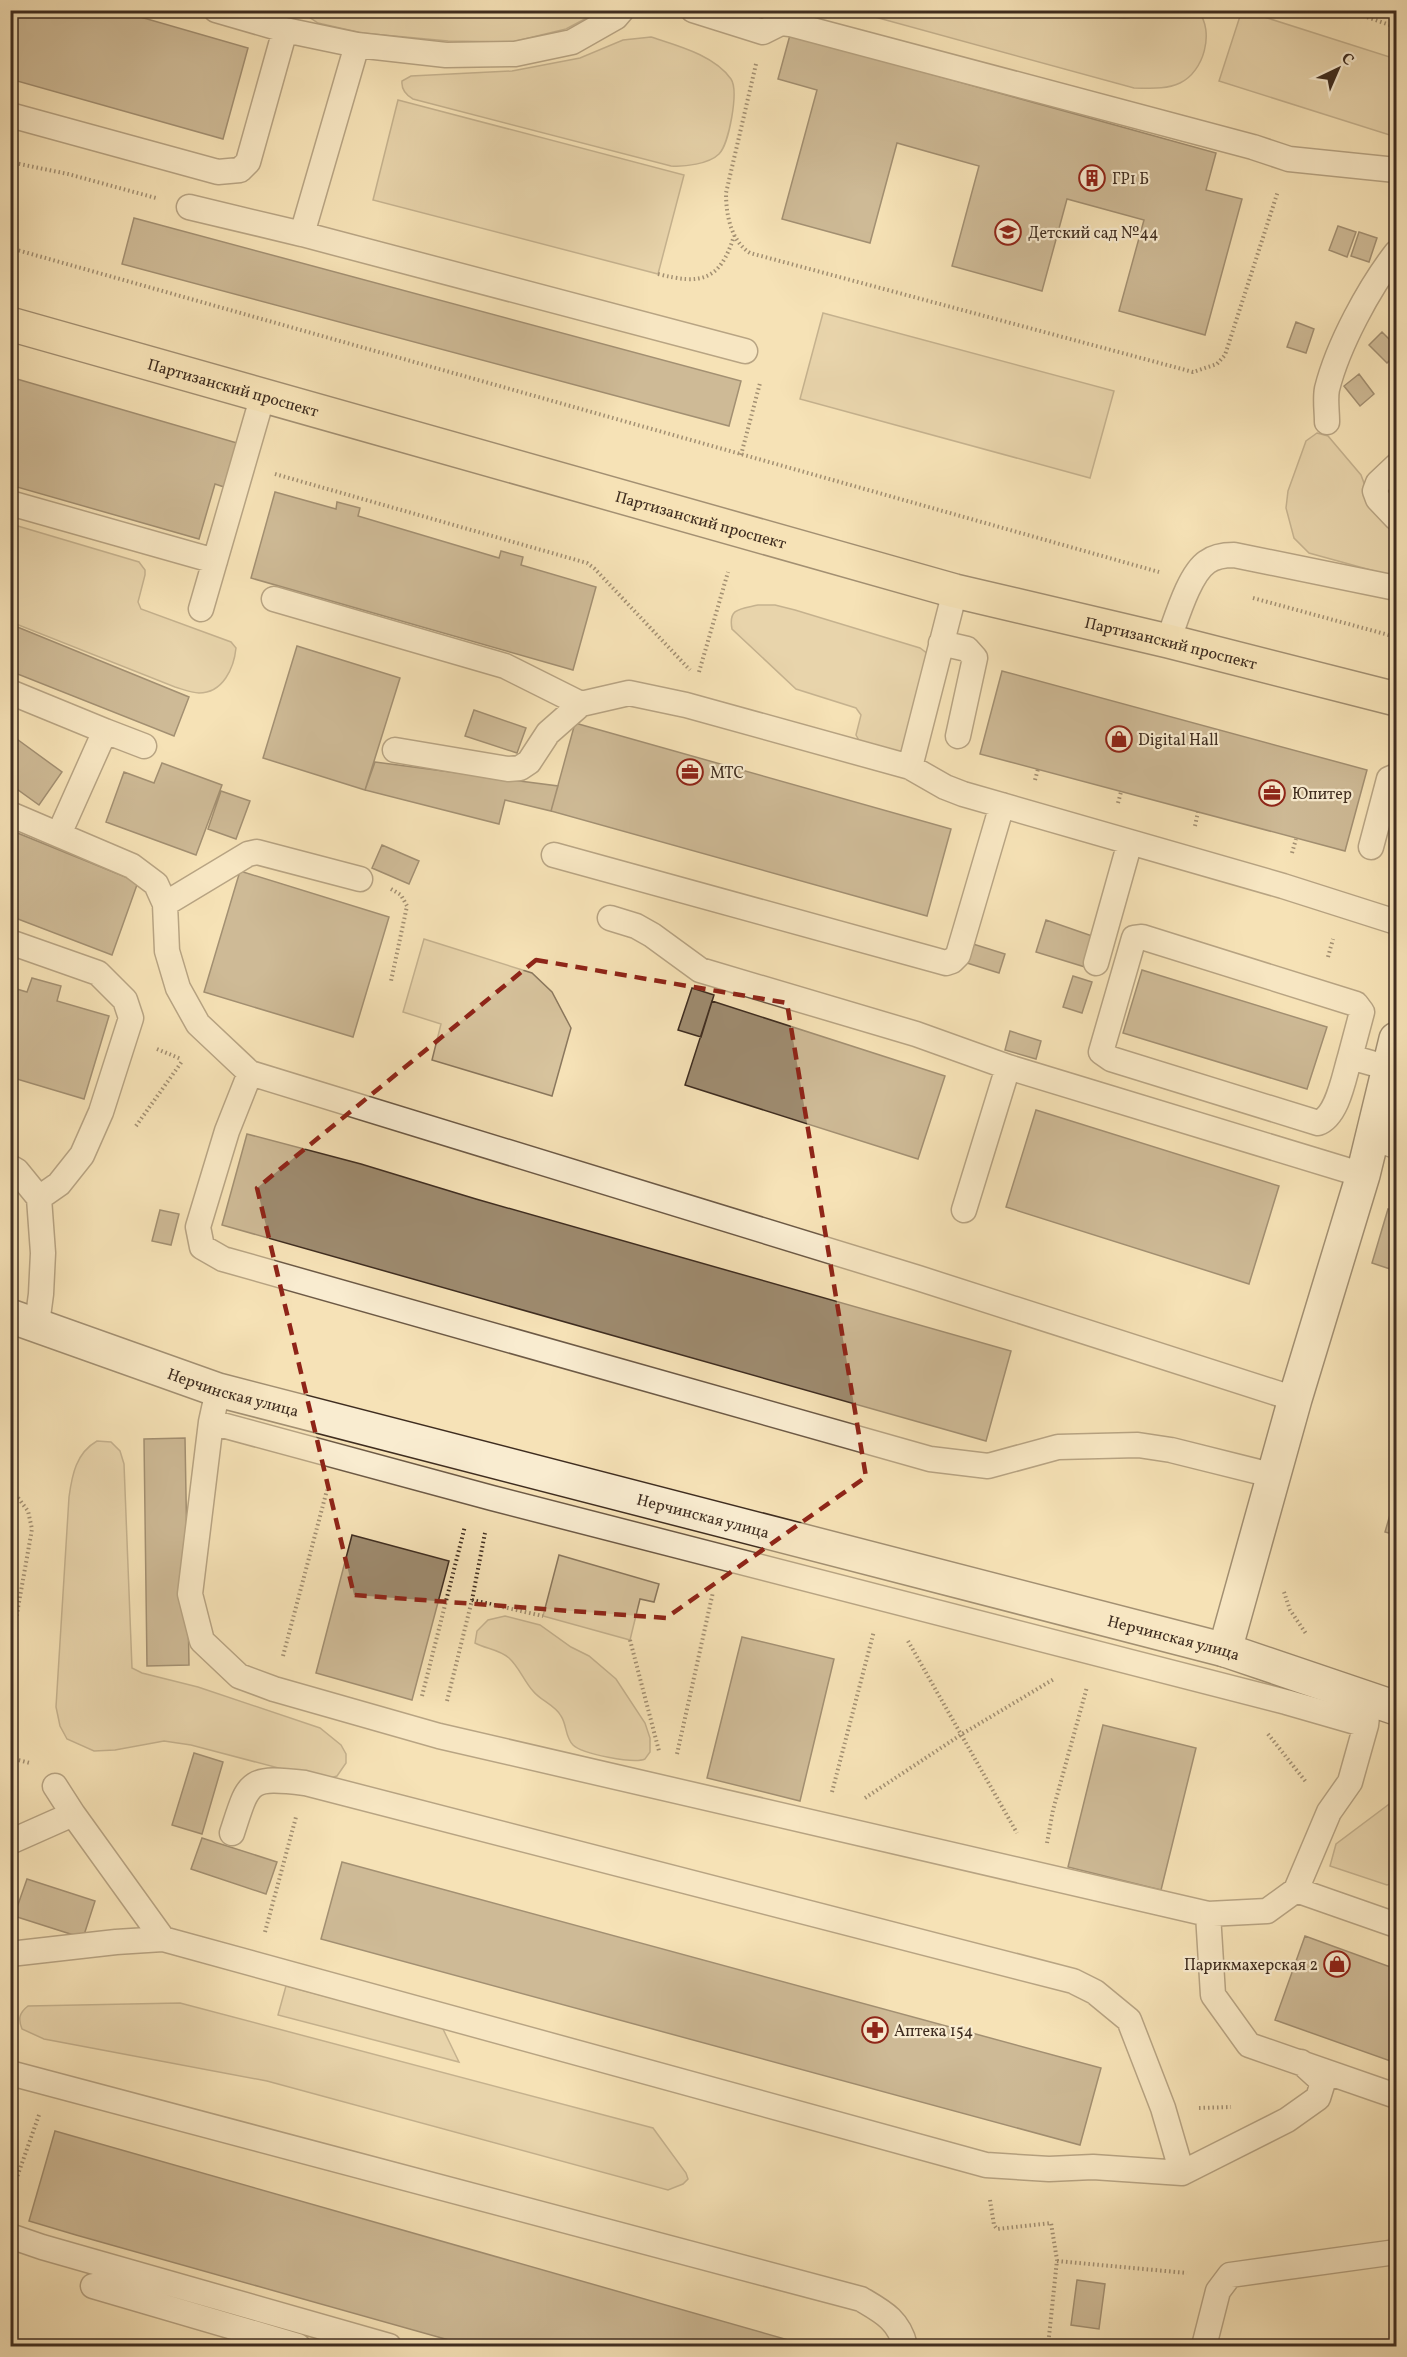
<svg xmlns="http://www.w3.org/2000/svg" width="1407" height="2357" viewBox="0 0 1407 2357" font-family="Vollkorn,serif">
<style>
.green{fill:#d7c39d;stroke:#8b785e;stroke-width:1.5}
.building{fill:#9e8b6f;stroke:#3f2d20;stroke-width:1.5}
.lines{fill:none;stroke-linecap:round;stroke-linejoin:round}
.lane-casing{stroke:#6d5a46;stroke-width:27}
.secondary-casing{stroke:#3f2d20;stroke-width:36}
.primary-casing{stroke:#3f2d20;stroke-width:36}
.path{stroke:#3f2d20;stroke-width:4;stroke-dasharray:1.5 3;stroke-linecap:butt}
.lane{stroke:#f9ecd0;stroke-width:24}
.secondary{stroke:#f9ecd0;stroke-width:33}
.primary{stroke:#f6e2b7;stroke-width:33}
.marked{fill:none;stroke:#8f2418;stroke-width:4.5;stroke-dasharray:12 8;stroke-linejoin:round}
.labels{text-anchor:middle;stroke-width:4.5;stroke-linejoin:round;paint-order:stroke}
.poi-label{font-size:16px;fill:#3f2d20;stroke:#f9ecd0;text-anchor:start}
.street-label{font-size:16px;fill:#3f2d20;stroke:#f9ecd0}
</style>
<rect width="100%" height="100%" fill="#f6e2b7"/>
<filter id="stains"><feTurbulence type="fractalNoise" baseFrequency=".00333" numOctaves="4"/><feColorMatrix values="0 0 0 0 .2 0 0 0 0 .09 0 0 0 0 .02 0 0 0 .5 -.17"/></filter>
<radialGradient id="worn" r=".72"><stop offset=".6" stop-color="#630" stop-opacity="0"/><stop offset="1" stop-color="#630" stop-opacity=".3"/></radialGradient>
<path class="green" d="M1242,10L1396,59V137L1219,81Z
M307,11H600L566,29L512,42L448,41L362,33L318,23L309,17Z
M1096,11C1110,15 1129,25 1140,11H1198C1215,31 1204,72 1180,83C1165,90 1149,88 1134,88L853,11Z
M651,37C678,46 714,55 731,79C739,91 729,144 719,154C709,164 684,167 671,166L413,99C406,95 401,90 402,81L411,76L512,71L580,58L623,40Z
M398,100L684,175L658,274L373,200Z
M823,313L1114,391L1090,478L800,399Z
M1317,433L1328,436L1361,475L1368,494L1396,527V577L1309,553L1294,538L1286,508L1288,491L1306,441Z
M11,524L139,562L145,570V575L138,602L141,609L231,642L236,648C234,668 223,693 199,693C191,693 182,689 175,687L11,622Z
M758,605H775L795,610L920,648L928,654L903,752L897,753L861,744L856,735L861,715L856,708L796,689L732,629C728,608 740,609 758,605Z
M424,939L532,973L552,992L571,1028L552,1096L432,1060L441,1024L403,1012Z
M97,1441L111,1442L120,1451L124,1464L132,1668L142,1673L198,1687L320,1728L341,1745L346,1754V1763L337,1776L324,1780L191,1745L164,1741L115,1750L94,1751L67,1739L60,1726L56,1707L69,1497C72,1475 76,1453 97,1441Z
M559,1555L659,1584L654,1602L640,1599L630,1640L543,1616Z
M505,1616L540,1625L571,1647L589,1656L616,1679L645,1723L650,1738V1752L645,1759C634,1764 582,1754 573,1745C565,1737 567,1725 561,1716C555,1705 541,1701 533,1691C524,1681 519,1667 509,1658C498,1649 486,1649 475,1643L477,1631L488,1620Z
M1396,1799V1882L1387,1885L1330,1866L1336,1844Z
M286,1986L442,2027L459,2062L278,2015Z
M180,2003L653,2128L686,2173L688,2179L683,2184L668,2190L267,2081L44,2039L22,2029C18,2019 19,2013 28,2006Z"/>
<path class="building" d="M10,10H116L248,48L223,139L10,79Z
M790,35L1216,153L1206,190L1242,199L1205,335L1119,311L1144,220L1067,199L1042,291L952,266L979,166L936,154L897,143L870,243L782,219L817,90L778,79Z
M134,218L741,381L729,426L122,264Z
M1338,226L1356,232L1347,257L1329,250Z
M1359,232L1377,238L1369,262L1351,256Z
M1296,322L1314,329L1306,353L1287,347Z
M1382,332L1396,346V354L1387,363L1369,345Z
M1359,374L1374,394L1360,406L1344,386Z
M10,377L237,443L224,487L215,484L199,539L10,485Z
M275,492L336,509L337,502L360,508L358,516L499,558L501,551L523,557L521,565L596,587L573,670L251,578Z
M10,624L189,697L174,736L10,671Z
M297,646L400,678L365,790L263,758Z
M1002,671L1367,770L1345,851L980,754Z
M474,710L526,728L517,753L465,736Z
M575,723L951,829L927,916L551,811Z
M10,734L62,772L39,805L10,784Z
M375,762L558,786L551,811L505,800L499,824L365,790Z
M162,763L222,785L196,855L106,822L124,772L154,783Z
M221,791L250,801L236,839L208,829Z
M10,830L138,882L112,955L10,916Z
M382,845L419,861L409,884L372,868Z
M240,871L389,917L353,1037L204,992Z
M1046,920L1095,937L1085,967L1036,952Z
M973,944L1005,954L999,973L967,963Z
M1142,970L1327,1027L1307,1089L1123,1033Z
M1073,976L1092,982L1082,1013L1063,1007Z
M32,978L61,986L57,1001L109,1016L84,1099L10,1077V987L27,992Z
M692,988L714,995L701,1037L678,1030Z
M712,1001L945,1076L918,1159L685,1085Z
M1010,1031L1041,1041L1036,1059L1005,1050Z
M1036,1110L1279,1186L1249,1284L1006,1207Z
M247,1134L361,1164L476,1199L1011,1351L986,1441L222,1225Z
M1388,1209L1396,1211V1271L1372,1263Z
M160,1210L179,1214L171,1245L152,1241Z
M185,1438L189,1665L147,1666L144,1439Z
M1396,1494V1535L1385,1532Z
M352,1535L449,1561L412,1700L316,1673Z
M742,1637L834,1659L800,1801L707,1778Z
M1103,1725L1196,1748L1161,1890L1068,1867Z
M194,1753L223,1762L202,1834L172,1825Z
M202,1838L277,1862L266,1894L191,1869Z
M342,1862L1101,2068L1080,2145L321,1939Z
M27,1879L95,1901L83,1938L14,1916Z
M1305,1936L1396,1969V2063L1275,2020Z
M55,2131L806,2345L805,2346H470L76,2235L29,2221Z
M1077,2280L1105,2284L1099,2329L1071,2325Z"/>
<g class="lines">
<g class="lane-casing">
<path id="lane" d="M693,10L763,32L781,23L790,24L1253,147L1289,159L1396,170
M357,45L446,55L515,54L572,42L616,17L622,10
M10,115L218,172L240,170L248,162L285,30
M189,207L302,234L357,45L285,30L216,10
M302,234L745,351
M1327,422C1327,411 1325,399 1327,389C1338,345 1369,288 1396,253
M1396,466L1378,483L1375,491L1378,499L1396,518
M10,503L215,561
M274,599L505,666L581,704
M201,609L263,395
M1168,641C1176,620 1189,574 1207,562C1215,556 1224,555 1234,555L1396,588
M941,643L967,649L975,658L958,736
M10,692L105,731L59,834
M105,731L144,746
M395,750L508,769L520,768L529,762L548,733L581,704L629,693L686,705L910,767L945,787L963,794L1283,886L1396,922
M910,767L955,591
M10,814L132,866L156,884L165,904L167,951L178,988L198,1024L250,1073L918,1278L1295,1399
M1371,847L1389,779L1396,776
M554,855L946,963L952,961L958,955L1002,805
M165,904L248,854L257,852L360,879
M610,918L636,926L652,935L700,970L916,1034L1008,1067L1363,1175
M10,942L98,973L125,1000L131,1018L101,1112L82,1155L59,1184L39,1198
M1096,963L1130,842
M1350,1057L1362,1012L1356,1004L1142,937L1134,938L1101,1052L1111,1059L1318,1123C1338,1116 1344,1076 1350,1057L1389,1068
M250,1073L227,1131L198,1227L202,1247L223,1259L930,1459L988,1466L1058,1447L1138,1445L1171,1450L1275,1476
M1372,1138L1396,1146
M10,1167L17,1171L39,1198L43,1253L41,1294L37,1324
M964,1210L1008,1067
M218,1390L211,1422L190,1594L202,1641L239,1676L274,1689L439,1736L1208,1914L1267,1911L1296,1890L1329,1812L1350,1782L1366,1725L1369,1699
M211,1422L492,1498L1286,1702L1366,1725
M232,1833C249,1781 247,1776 305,1783L1073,1981L1095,1992L1129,2020L1163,2108L1182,2173
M10,1842L73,1814
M1296,1890L1396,1925
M1208,1914L1213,1995L1249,2045L1396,2096
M163,1939L986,2165L1049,2169L1093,2167L1182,2173L1287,2120L1318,2098L1323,2082L1301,2062
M10,1954L116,1942L163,1939L73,1814L55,1786
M10,2073L861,2299C883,2312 899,2320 905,2346
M10,2236L42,2247L389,2346
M93,2286L298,2346
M1204,2346L1218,2291L1230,2275L1396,2252"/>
</g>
<g class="secondary-casing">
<g id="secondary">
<path id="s1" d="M10,1316L218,1390L1225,1650L1396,1708"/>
<path d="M1225,1650L1295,1399L1363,1175L1396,1039"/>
</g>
</g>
<g class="primary-casing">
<g id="primary">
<path id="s2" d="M10,324L955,591L1168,641L1396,699"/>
</g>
</g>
<path class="path" d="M1346,10L1396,27
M756,64L726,193C726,215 731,241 750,253L1193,372L1217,364L1225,355L1278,191
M10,162L68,174L156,198
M10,248L1159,572
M658,274C701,285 720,281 734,236
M741,455L760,383
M275,474L587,563L595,569L690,670
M1253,598L1396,637
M699,672L728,572
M1035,780L1038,769
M1118,803L1121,792
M1195,826L1198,812
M1292,853L1296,839
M391,889L401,895L407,906L391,981
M1328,957L1333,939
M157,1049L181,1059
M136,1126L183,1060
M10,1487L28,1511L32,1529L10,1653
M1284,1592L1290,1610L1307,1635
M472,1600L543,1616
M630,1640L659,1751
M908,1641L1017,1833
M283,1656L327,1490
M422,1696L465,1526
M447,1701L472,1600L485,1533
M1268,1734L1306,1782
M677,1754L713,1592
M10,1758L30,1763
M832,1792L874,1631
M865,1798L962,1734L1054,1679
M1047,1843L1053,1810L1087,1687
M265,1932L296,1817
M1199,2108L1231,2107
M10,2197L39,2115
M990,2200L994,2225L997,2229L1051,2223L1057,2260L1048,2346
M1057,2261L1187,2273"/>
<use href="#lane" class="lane"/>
<use href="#secondary" class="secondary"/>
<use href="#primary" class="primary"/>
</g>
<path d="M0 0H1407V2357H0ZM536,960L787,1003L866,1477L666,1618L354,1595L257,1188Z" fill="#f6e2b7" fill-opacity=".55" fill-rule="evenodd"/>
<path class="marked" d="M536,960L787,1003L866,1477L666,1618L354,1595L257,1188Z"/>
<defs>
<g id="building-ring" transform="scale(1.35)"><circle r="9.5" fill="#f9ecd0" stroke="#8f2418" stroke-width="1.5"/><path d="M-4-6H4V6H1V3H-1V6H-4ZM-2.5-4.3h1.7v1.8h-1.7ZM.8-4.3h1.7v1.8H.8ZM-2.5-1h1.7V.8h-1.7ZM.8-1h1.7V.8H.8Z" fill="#8f2418"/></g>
<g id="school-ring" transform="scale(1.35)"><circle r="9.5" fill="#f9ecd0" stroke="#8f2418" stroke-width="1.5"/><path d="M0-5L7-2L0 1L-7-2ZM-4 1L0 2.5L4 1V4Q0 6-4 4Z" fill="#8f2418"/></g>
<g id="shop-ring" transform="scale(1.35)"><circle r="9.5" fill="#f9ecd0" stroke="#8f2418" stroke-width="1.5"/><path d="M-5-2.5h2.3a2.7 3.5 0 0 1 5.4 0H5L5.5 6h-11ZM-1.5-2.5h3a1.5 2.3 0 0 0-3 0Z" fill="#8f2418"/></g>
<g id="office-ring" transform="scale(1.35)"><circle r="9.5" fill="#f9ecd0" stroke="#8f2418" stroke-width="1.5"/><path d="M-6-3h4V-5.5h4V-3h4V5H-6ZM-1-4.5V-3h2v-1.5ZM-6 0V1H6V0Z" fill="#8f2418"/></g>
<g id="pharmacy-ring" transform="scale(1.35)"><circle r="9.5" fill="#f9ecd0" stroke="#8f2418" stroke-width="1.5"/><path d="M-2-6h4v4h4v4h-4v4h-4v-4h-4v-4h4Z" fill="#8f2418"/></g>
</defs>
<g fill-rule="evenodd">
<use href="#building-ring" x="1092" y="178"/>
<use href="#school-ring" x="1008" y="232"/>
<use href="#shop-ring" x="1119" y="739"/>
<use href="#office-ring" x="690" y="772"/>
<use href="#office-ring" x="1272" y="793"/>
<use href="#shop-ring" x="1337" y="1964"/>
<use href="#pharmacy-ring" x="875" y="2030"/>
</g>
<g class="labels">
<g class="poi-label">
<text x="1112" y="184">ГР1 Б</text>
<text x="1028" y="238">Детский сад №44</text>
<text x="1138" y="745">Digital Hall</text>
<text x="710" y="778">МТС</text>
<text x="1292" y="799">Юпитер</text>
<text x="1318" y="1970" text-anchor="end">Парикмахерская 2</text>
<text x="894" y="2036">Аптека 154</text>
</g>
<g class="street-label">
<text dy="6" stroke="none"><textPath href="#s2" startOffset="232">Партизанский проспект</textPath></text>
<text dy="6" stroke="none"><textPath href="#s2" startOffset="718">Партизанский проспект</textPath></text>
<text dy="6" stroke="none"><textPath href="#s2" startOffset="1204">Партизанский проспект</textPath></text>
<text dy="6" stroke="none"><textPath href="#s1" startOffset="236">Нерчинская улица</textPath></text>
<text dy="6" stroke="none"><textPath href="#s1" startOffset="722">Нерчинская улица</textPath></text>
<text dy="6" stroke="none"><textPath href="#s1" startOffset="1208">Нерчинская улица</textPath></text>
</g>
</g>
<rect width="1407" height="2357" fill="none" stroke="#f6e2b7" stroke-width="36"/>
<rect x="12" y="12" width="1383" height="2333" fill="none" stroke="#3f2d20" stroke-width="3"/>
<rect x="18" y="18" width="1371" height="2321" fill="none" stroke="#3f2d20" stroke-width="1.5"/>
<g transform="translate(1338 69) rotate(44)" stroke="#f9ecd0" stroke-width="4.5" paint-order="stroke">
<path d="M0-4.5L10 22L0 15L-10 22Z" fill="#3f2d20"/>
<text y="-9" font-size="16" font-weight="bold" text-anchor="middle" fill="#3f2d20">С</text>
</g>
<rect width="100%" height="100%" filter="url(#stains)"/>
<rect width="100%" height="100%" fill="url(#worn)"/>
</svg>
